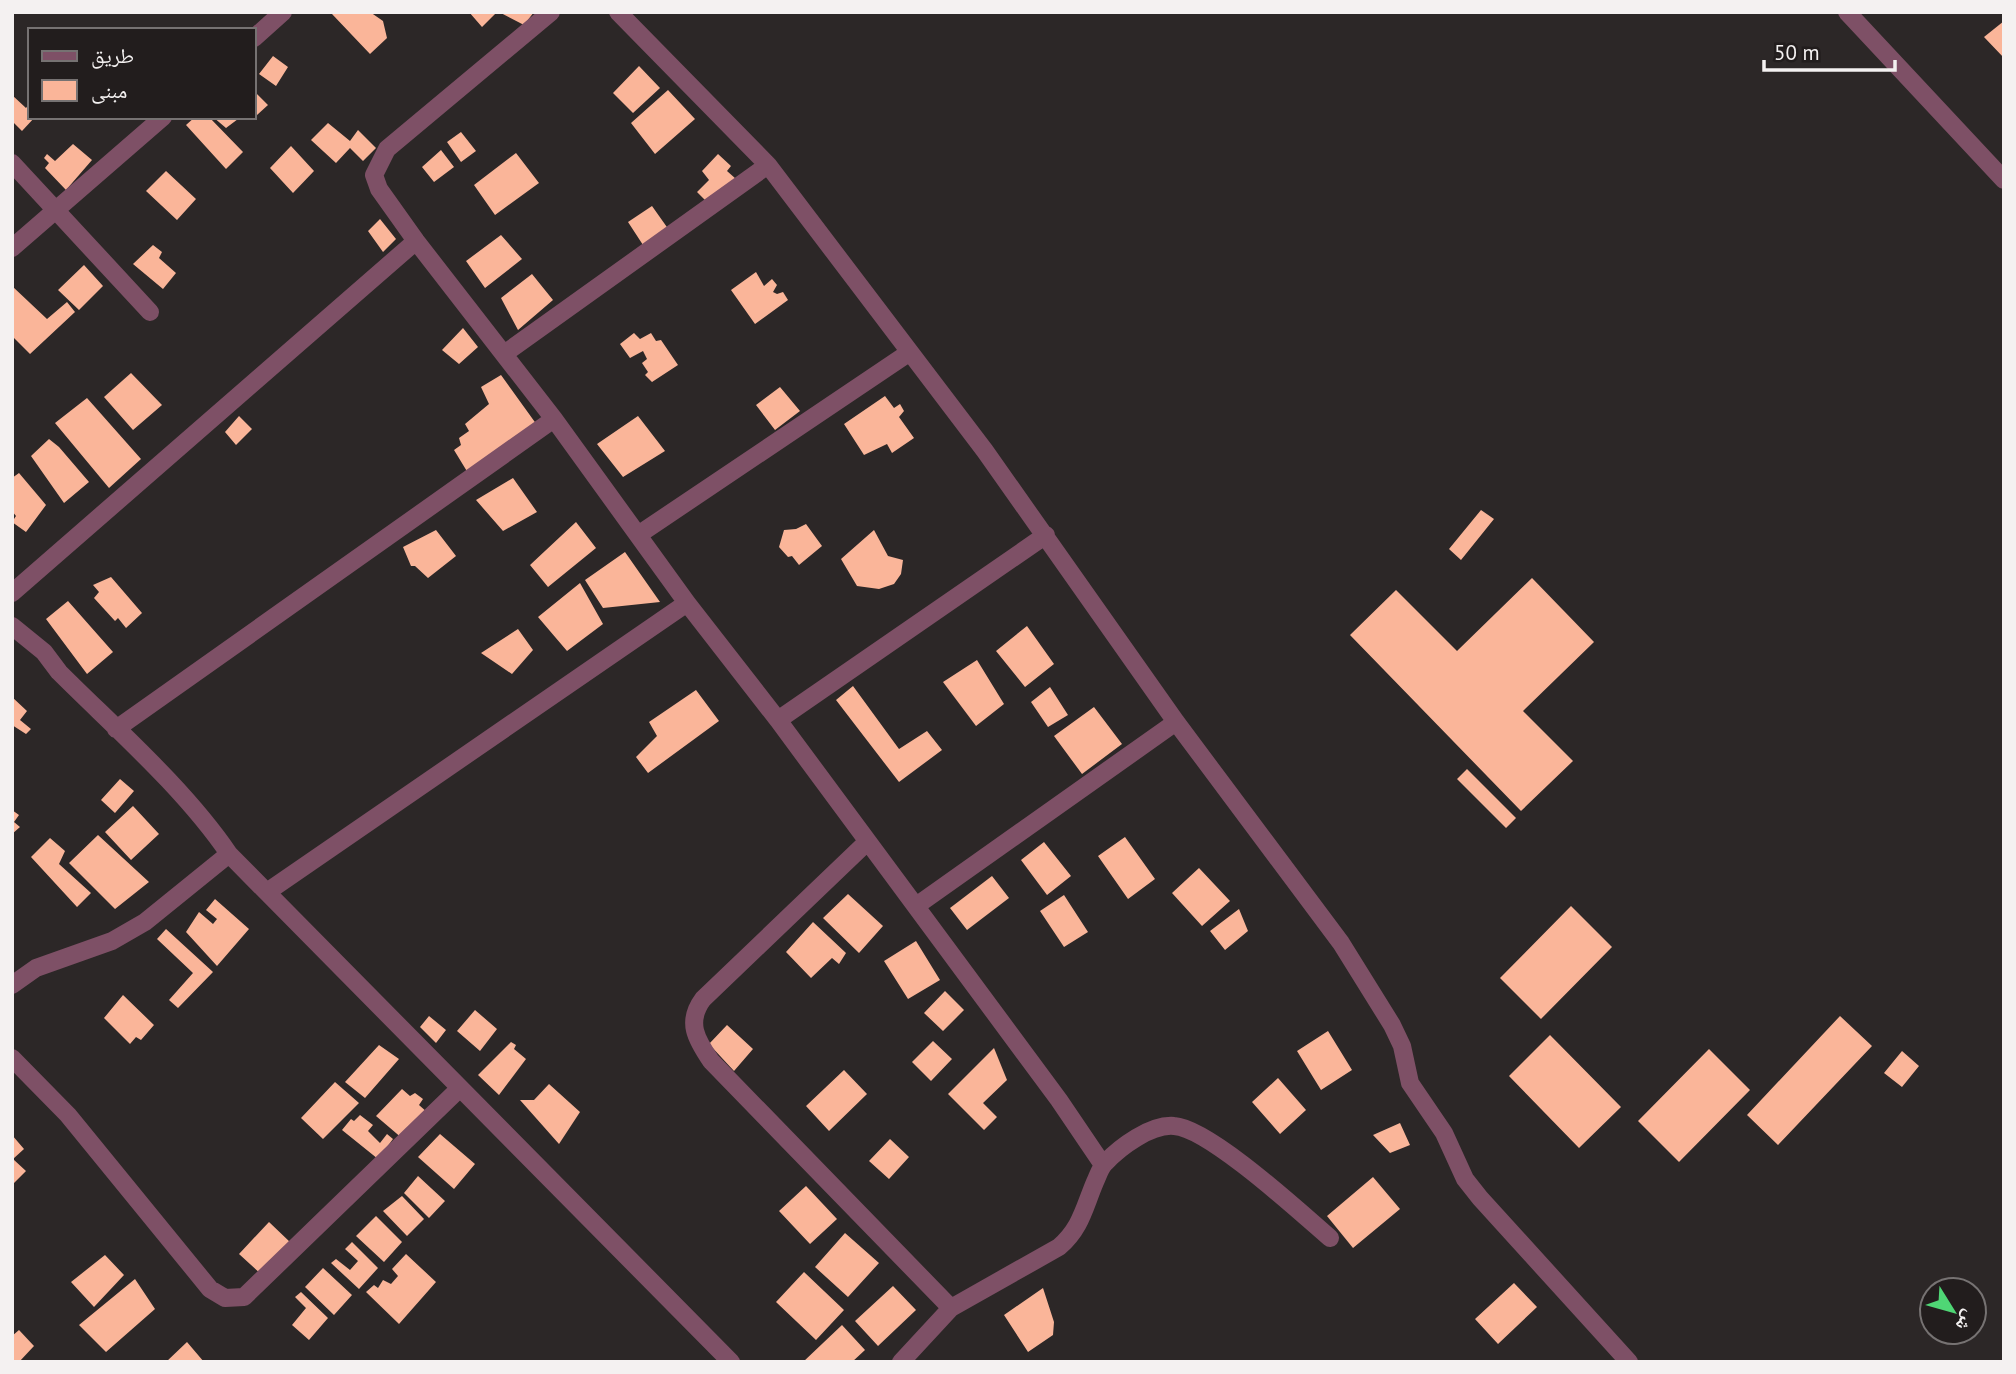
<svg xmlns="http://www.w3.org/2000/svg" width="2016" height="1374" viewBox="0 0 2016 1374" font-family="'PT Sans','Noto Naskh Arabic',sans-serif">
<style>
.building{fill:#fab599}
.lines{fill:none;stroke-linecap:round;stroke-linejoin:round}
.minor{stroke:#7e5066;stroke-width:18}
</style>
<rect width="100%" height="100%" fill="#2c2727"/>
<path class="building" d="M334,12H370L383,21L387,38L370,54L332,14Z
M469,12H497L482,27Z
M499,12H534L524,25Z
M2004,21V58L1984,37Z
M273,56L288,67L276,86L259,74Z
M639,66L660,88L633,113L613,93Z
M668,90L695,119L655,154L631,123Z
M254,91L268,105L257,115L254,112Z
M12,95L26,108L30,103V117H35L22,131L12,121Z
M195,117H209L243,152L226,169L186,125Z
M213,117H236L238,119L226,128Z
M328,123L350,141L358,130L376,148L363,161L350,148L336,163L311,140Z
M461,132L476,151L461,162L447,142Z
M73,144L92,160L66,190L45,168L49,163L44,158L47,154L55,161Z
M291,146L314,171L293,193L270,168Z
M441,150L454,167L434,182L422,167Z
M516,153L539,183L495,215L474,185Z
M718,154L731,166L727,171L736,179L706,201L697,192L709,180L702,171Z
M166,171L196,199L177,220L146,191Z
M652,206L669,230L643,245L628,222Z
M380,219L396,239L383,252L368,231Z
M501,235L522,259L485,288L466,261Z
M153,245L162,252L159,258L176,273L163,289L133,264Z
M84,265L103,286L79,310L58,290Z
M756,272L764,286L772,279L777,285L773,292L777,294L783,292L788,300L755,324L731,290Z
M532,274L553,300L518,330L501,298Z
M12,286L47,319L67,302L75,312L30,354L12,336Z
M463,328L478,347L459,364L442,350Z
M634,333L640,339L651,333L656,341L661,340L678,365L652,382L645,375L648,372L642,363L647,359L643,351L630,358L620,344Z
M131,373L162,405L133,430L104,397Z
M501,375L537,425L468,473L454,450L461,445L459,438L469,431L465,424L489,404L481,387Z
M780,387L800,411L775,430L756,405Z
M885,396L894,408L900,404L904,411L899,417L914,438L892,453L887,444L864,455L844,424Z
M87,398L141,459L109,488L55,423Z
M239,416L252,429L236,445L225,432Z
M638,416L665,451L623,477L597,444Z
M49,439L59,447L89,482L64,503L31,456Z
M19,473L46,505L26,532L12,522L16,516L12,511V478Z
M513,478L537,512L503,531L476,500Z
M1481,510L1494,519L1461,560L1449,549Z
M576,522L596,548L548,587L530,565Z
M806,524L822,546L799,565L792,556L788,557L779,547L784,530L796,529Z
M436,530L456,556L428,578L415,566H411L403,547Z
M874,530L888,556L903,560L901,574L894,584L879,589L857,586L841,559Z
M625,552L660,602L603,608L585,580Z
M111,577L142,613L126,628L118,618L115,621L94,598L99,592L93,585Z
M1532,578L1594,642L1523,711L1573,761L1521,811L1350,635L1396,590L1457,651Z
M580,583L603,624L567,651L538,617Z
M68,601L113,652L87,674L46,619Z
M1027,626L1054,664L1025,687L996,651Z
M518,629L533,650L512,674L481,653Z
M977,660L1004,704L976,726L943,682Z
M853,686L899,749L927,731L942,750L899,782L836,700Z
M1050,687L1068,715L1048,727L1031,702Z
M696,690L719,721L648,773L636,757L657,736L649,722Z
M12,697L27,711L20,720L31,729L26,734L12,725Z
M1094,707L1122,744L1082,774L1054,736Z
M1467,769L1516,818L1506,828L1457,779Z
M120,779L134,791L115,813L101,800Z
M133,806L159,834L131,860L105,832Z
M12,810L19,815L14,822L20,827L12,834Z
M98,835L149,882L115,909L69,863Z
M1125,837L1155,879L1128,899L1098,856Z
M50,838L65,851L59,864L91,893L77,907L31,857Z
M1044,842L1071,876L1047,895L1021,860Z
M1199,868L1230,901L1202,926L1172,893Z
M992,876L1009,898L967,930L950,908Z
M848,894L883,926L859,953L823,918Z
M1064,895L1088,932L1064,947L1040,911Z
M215,899L249,929L217,966L186,932L199,912L213,924L217,919L206,910Z
M1571,906L1612,947L1541,1019L1500,978Z
M1239,909L1248,931L1225,950L1210,931Z
M813,922L846,953L839,964L832,958L811,978L786,952Z
M166,929L213,972L178,1008L169,1000L193,973L157,939Z
M916,941L940,980L908,999L884,961Z
M945,991L964,1010L943,1031L924,1013Z
M123,995L154,1025L141,1040L136,1037L130,1044L104,1018Z
M475,1010L497,1029L480,1051L457,1031Z
M429,1016L446,1030L436,1043L420,1027Z
M1840,1016L1872,1046L1778,1145L1747,1115Z
M727,1025L753,1049L734,1071L709,1044Z
M1328,1031L1352,1070L1321,1090L1297,1051Z
M1550,1035L1621,1107L1579,1148L1509,1076Z
M933,1041L952,1059L931,1081L912,1062Z
M511,1042L516,1045L514,1049L526,1059L499,1095L478,1075Z
M379,1045L399,1059L365,1098L345,1082Z
M994,1048L1007,1080L983,1103L997,1117L984,1130L948,1094Z
M1709,1049L1750,1090L1679,1162L1638,1121Z
M1902,1051L1919,1066L1902,1087L1884,1073Z
M844,1070L867,1094L829,1131L806,1106Z
M1278,1078L1306,1110L1280,1134L1252,1102Z
M335,1082L359,1103L323,1139L301,1118Z
M549,1084L580,1112L559,1144L520,1100H534Z
M402,1089L410,1096L415,1093L423,1099L419,1105L428,1113L403,1139L376,1116Z
M360,1115L373,1125L368,1131L380,1143L387,1134L393,1139L378,1159L342,1130L351,1119L354,1121Z
M1400,1123L1410,1145L1390,1153L1373,1135Z
M440,1134L475,1164L454,1189L418,1157Z
M12,1135L24,1149L13,1159L26,1171L12,1185Z
M890,1139L909,1157L889,1179L869,1161Z
M418,1176L445,1201L429,1218L404,1193Z
M1373,1177L1400,1209L1353,1248L1327,1216Z
M806,1186L837,1219L810,1244L779,1211Z
M402,1196L424,1219L407,1236L383,1211Z
M376,1216L402,1242L384,1262L356,1236Z
M269,1222L291,1243L262,1275L239,1254Z
M845,1233L879,1263L848,1297L815,1267Z
M352,1242L378,1268L359,1289L331,1263L336,1259L350,1270L358,1261L345,1249Z
M406,1254L436,1282L399,1324L366,1292L374,1285L378,1288L383,1280L391,1284L398,1276L392,1269Z
M105,1255L124,1275L94,1307L71,1282Z
M323,1268L352,1295L334,1315L305,1287Z
M804,1272L844,1310L816,1340L776,1302Z
M135,1279L155,1309L106,1352L79,1325Z
M1514,1283L1537,1307L1498,1344L1475,1319Z
M893,1286L916,1310L878,1346L855,1321Z
M1043,1288L1054,1322L1053,1335L1028,1352L1004,1315Z
M301,1292L328,1318L309,1340L292,1325L306,1308L295,1297Z
M842,1325L865,1350L852,1362H803Z
M19,1330L34,1346L19,1362H12V1336Z
M187,1342L204,1362H166Z"/>
<g class="lines">
<path class="minor" d="M551,12L387,149L374,175L379,189L416,241L554,419L687,603L778,720L1059,1100L1103,1165
M618,12L768,165L985,451L1176,722L1341,943L1392,1025L1402,1046L1410,1083L1444,1133L1465,1179L1480,1198L1629,1362
M1847,12L2004,180
M254,38L283,12
M12,163L150,312
M12,248L163,117
M504,354L768,165
M638,535L910,352
M12,593L416,241
M12,626L44,652L59,672C115,728 185,789 229,854L731,1362
M778,720L1046,535
M116,729L554,419
M867,842L703,999C686,1022 696,1039 711,1061L951,1308
M267,892L687,603
M916,906L1176,722
M12,985L36,968L112,941L145,922L229,854
M12,1058L68,1115L210,1289L225,1298L244,1297L460,1088
M901,1362L951,1308L1059,1247C1081,1228 1084,1208 1095,1182C1098,1176 1100,1168 1105,1163C1120,1147 1151,1124 1174,1126C1209,1128 1301,1213 1330,1238"/>
</g>
<rect width="2016" height="1374" fill="none" stroke="#f4f1f1" stroke-width="28"/>
<rect x="28" y="28" width="228" height="91" fill="#221d1d" stroke="#767272" stroke-width="2"/>
<rect x="42" y="51" width="35" height="10" fill="#7e5066" stroke="#767272" stroke-width="2"/>
<text x="91" y="63" font-size="21" fill="#f4f1f1">طريق</text>
<rect x="42" y="80" width="35" height="21" fill="#fab599" stroke="#767272" stroke-width="2"/>
<text x="91" y="98" font-size="21" fill="#f4f1f1">مبنى</text>
<g transform="translate(1953 1311) rotate(127)"><circle r="33" fill="#221d1d" stroke="#767272" stroke-width="2"/>
<path d="M0-5L12 26L0 18L-12 26Z" fill="#4fd675"/>
<text y="-10" font-size="19" font-weight="bold" text-anchor="middle" fill="#f4f1f1">ش</text>
</g>
<path d="M1764 60v10h131v-10" fill="none" stroke="#f4f1f1" stroke-width="3.5"/>
<text x="1774" y="60" font-size="21" fill="#f4f1f1" stroke="#221d1d" stroke-width="5" paint-order="stroke">50 m</text>
</svg>
